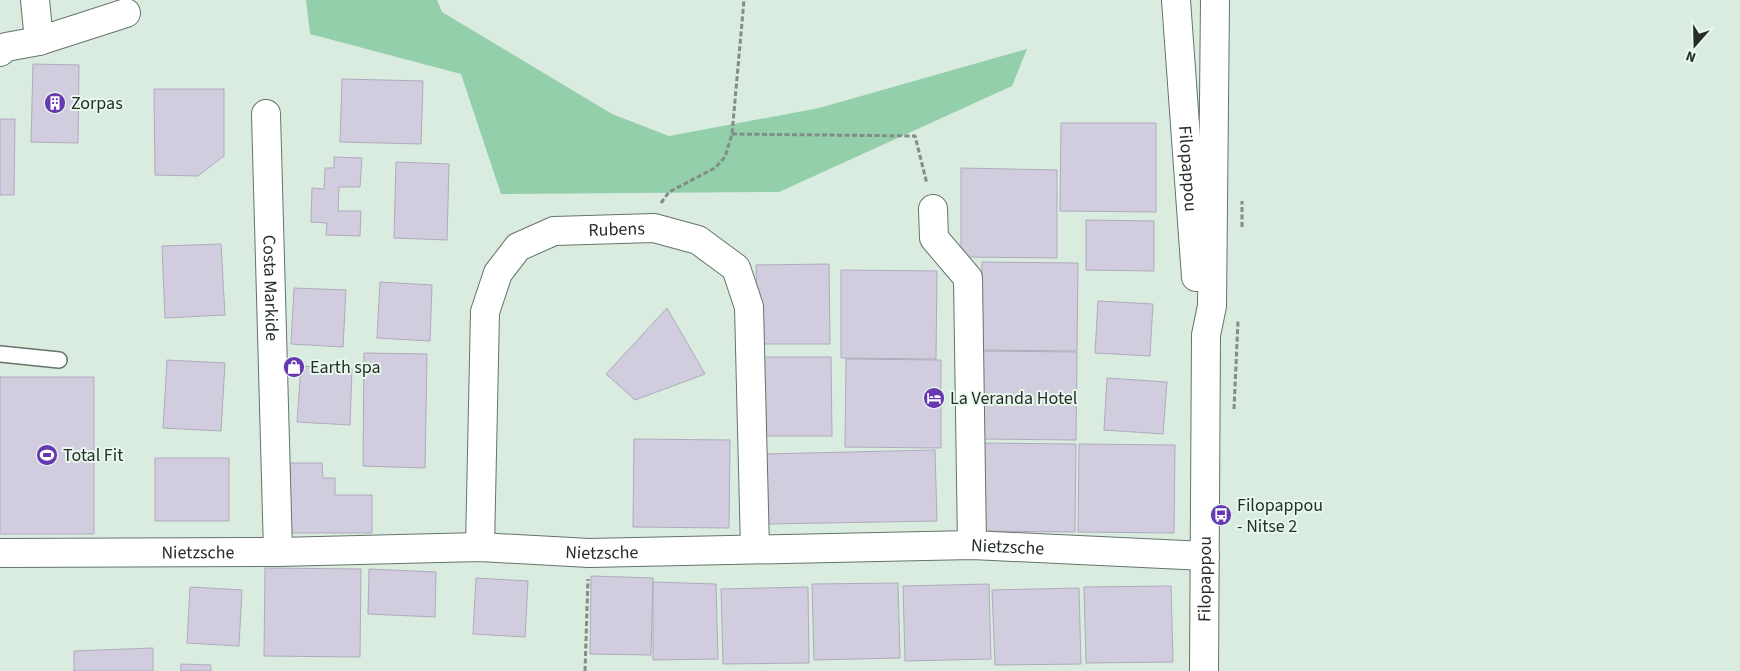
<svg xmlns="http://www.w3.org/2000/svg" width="1740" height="671" viewBox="0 0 1740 671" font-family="'Source Sans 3',sans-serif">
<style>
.green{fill:#94cfab}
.building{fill:#d1cdde;stroke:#afabbc}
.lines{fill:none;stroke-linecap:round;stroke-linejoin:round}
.service-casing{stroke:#65746a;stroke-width:18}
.minor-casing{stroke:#65746a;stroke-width:30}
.tertiary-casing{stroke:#65746a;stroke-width:30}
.path{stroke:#818d85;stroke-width:3;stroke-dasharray:5 2.5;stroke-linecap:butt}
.service{stroke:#fff;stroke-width:15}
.minor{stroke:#fff;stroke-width:28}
.tertiary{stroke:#fff;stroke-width:28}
.labels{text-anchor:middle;stroke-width:4;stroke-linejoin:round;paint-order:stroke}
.poi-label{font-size:18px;fill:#272e29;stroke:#e7f8ed;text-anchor:start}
.street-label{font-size:18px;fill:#272e29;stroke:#e7f8ed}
</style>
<rect width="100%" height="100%" fill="#daebe0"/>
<path class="green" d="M306,0H437L442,12L612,114L669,136L819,108L1027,49L1012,86L779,192L501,194L461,74L310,34Z"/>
<path class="building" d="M33,64L79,65L78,143L31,142Z
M342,79L423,81L421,144L340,142Z
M154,89H224V156L198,176L155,175Z
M0,119H15L14,195H0Z
M1061,123H1156V212L1060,211Z
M334,157L362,158L360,187H339L338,211H361L360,236L326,235L327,223L311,222L312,188L324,189L325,168H334Z
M396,162L449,164L447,240L394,238Z
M961,168L1057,170V258L961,257Z
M1086,220L1154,221V271L1086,270Z
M221,244L225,315L165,318L162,246Z
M982,262L1078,263L1077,351L981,350Z
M829,264L830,344H758L756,265Z
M841,270L937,271L936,359L841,358Z
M380,282L432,285L430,341L377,338Z
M294,288L346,290L343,347L291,344Z
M1098,301L1153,304L1150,356L1095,353Z
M667,308L705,374L635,400L606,374Z
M981,351L1077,352L1076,440L980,439Z
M364,353L427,354L425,468L363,466Z
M759,357H831L832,436H760Z
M846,359L941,360V448L845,447Z
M167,360L225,363L221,431L163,428Z
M301,366L352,369L350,425L297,422Z
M0,377H94V534H0Z
M1107,378L1167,382L1163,434L1104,430Z
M634,439L730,440L729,528L633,527Z
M980,443L1076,444L1075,532L979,531Z
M1079,444L1175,445L1174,533L1078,532Z
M935,450L937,521L767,524L765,454Z
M155,458H229V521H155Z
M290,463H322L323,478H335V495H372V533H290Z
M265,568L361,569L360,657L264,656Z
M369,569L436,572L435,617L368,614Z
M591,576L653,578L651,655L590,654Z
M476,578L528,581L525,637L473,634Z
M653,582L716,584L718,659L653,660Z
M898,583L900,658L814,660L812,584Z
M989,584L991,659L905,661L903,586Z
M1171,586L1173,662L1086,663L1084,587Z
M190,587L242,590L239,646L187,643Z
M808,587L809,663L723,664L721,589Z
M1079,588L1081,664L995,665L992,590Z
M153,648V671H74V651Z
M181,664L211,665V671H181Z"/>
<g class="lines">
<g class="service-casing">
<path id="service" d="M0,354L59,360"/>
</g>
<g class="minor-casing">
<g id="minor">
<path d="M39,41L126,13"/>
<path d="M0,52L6,47L39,41L35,0"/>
<path id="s1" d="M266,114L278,552"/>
<path d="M933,209L934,238L968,278L972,545"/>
<path id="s2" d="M480,547L485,312L498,273L518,247L554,231L654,228L698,240L736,268L749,307L755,549"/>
<path id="s3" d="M0,553L278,552L480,547L589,553L972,545L1205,556"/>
</g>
</g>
<g class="tertiary-casing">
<g id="tertiary">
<path id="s4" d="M1176,0L1196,277"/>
<path id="s5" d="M1204,671L1206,335L1212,306L1215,0"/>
</g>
</g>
<path class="path" d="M732,134L915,136L927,184
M661,203L669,192L715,168L725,157L732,134L744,0
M1242,227V201
M1234,409L1238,321
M585,671L588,579"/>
<use href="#service" class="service"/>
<use href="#minor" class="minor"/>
<use href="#tertiary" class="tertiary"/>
</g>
<defs>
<g id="building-disc" transform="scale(1.125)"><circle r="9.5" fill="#6639b1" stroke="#e7f8ed"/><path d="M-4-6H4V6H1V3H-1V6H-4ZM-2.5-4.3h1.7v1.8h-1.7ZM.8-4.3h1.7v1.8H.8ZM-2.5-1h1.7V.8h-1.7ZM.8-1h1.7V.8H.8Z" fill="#fff"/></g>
<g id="shop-disc" transform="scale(1.125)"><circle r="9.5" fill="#6639b1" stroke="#e7f8ed"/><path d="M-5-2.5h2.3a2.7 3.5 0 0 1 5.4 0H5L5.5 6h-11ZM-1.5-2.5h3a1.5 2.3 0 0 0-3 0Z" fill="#fff"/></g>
<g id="hotel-disc" transform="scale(1.125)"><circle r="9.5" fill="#6639b1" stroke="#e7f8ed"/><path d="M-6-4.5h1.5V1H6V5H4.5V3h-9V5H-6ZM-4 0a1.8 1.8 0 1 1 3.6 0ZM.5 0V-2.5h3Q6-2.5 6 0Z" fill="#fff"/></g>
<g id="stadium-disc" transform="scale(1.125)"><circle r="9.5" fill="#6639b1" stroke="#e7f8ed"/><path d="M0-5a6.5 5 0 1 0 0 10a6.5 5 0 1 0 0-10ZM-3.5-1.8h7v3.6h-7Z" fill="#fff"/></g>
<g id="bus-disc" transform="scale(1.125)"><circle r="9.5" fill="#6639b1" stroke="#e7f8ed"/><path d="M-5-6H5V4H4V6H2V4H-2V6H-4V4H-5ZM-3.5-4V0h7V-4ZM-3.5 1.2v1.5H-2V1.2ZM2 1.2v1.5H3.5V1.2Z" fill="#fff"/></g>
</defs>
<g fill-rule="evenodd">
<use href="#building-disc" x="55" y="103"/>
<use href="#shop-disc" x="294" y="367"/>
<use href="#hotel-disc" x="934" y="398"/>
<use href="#stadium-disc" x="47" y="455"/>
<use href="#bus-disc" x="1221" y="515"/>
</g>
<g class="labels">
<g class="poi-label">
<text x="71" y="109">Zorpas</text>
<text x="310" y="373">Earth spa</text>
<text x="950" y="404">La Veranda Hotel</text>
<text x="63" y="461">Total Fit</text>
<text x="1237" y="511">Filopappou<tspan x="1237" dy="21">- Nitse 2</tspan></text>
</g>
<g class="street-label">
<text dy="6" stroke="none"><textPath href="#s4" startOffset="169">Filopappou</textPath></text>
<text dy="6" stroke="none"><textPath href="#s2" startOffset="411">Rubens</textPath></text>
<text dy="6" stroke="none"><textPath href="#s1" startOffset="174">Costa Markide</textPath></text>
<text dy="6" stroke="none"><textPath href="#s3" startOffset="1008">Nietzsche</textPath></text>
<text dy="6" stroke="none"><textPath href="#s3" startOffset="198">Nietzsche</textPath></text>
<text dy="6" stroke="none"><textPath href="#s3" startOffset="602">Nietzsche</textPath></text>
<text dy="6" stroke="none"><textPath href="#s5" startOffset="92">Filopappou</textPath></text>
</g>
</g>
<g transform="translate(1695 45) rotate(200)" stroke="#e7f8ed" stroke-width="4" paint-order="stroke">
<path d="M0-4L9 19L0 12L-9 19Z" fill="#272e29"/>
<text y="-8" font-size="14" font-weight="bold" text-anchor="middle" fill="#272e29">N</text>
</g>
</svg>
